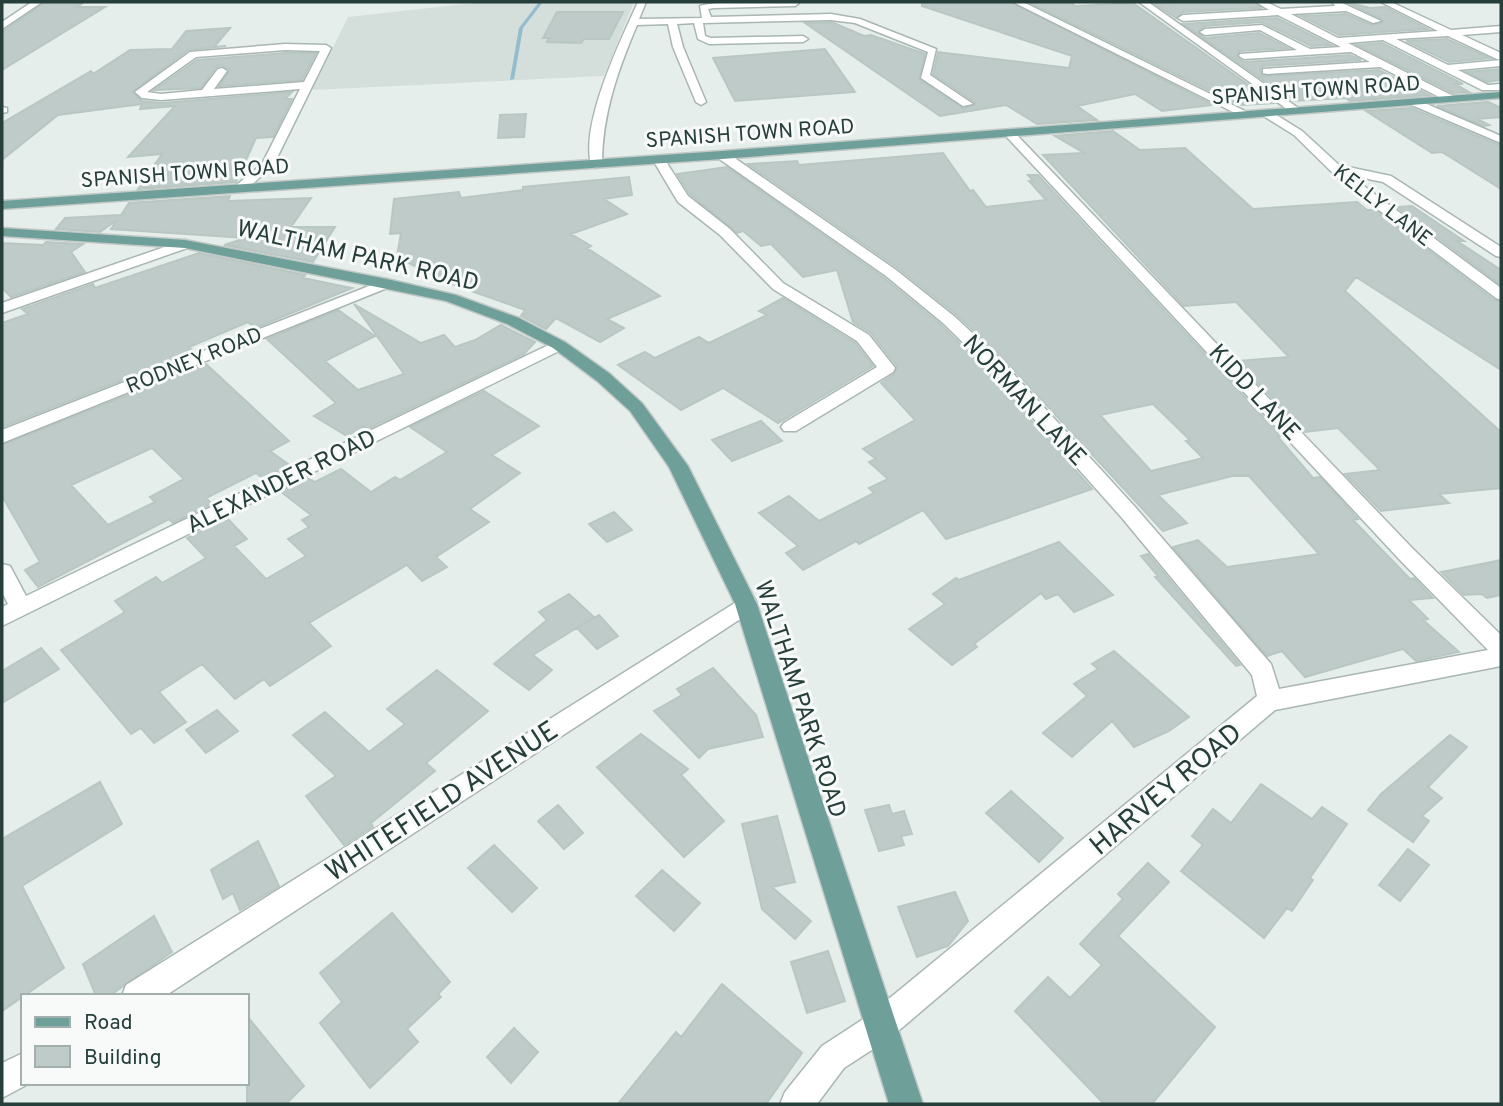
<svg xmlns="http://www.w3.org/2000/svg" width="1503" height="1106" viewBox="0 0 1503 1106" font-family="Overpass,sans-serif">
<style>
.built{fill:#d4dedb}
.lines{fill:none;stroke-linecap:round;stroke-linejoin:round}
.stream{fill:#93bdce;fill-rule:evenodd}
.building{fill:#becbc8;stroke:#b9c7c3;stroke-width:2;fill-rule:evenodd}
.minor-casing{stroke:#a9b6b3;stroke-width:3}
.major-casing{stroke:#c2c9c8;stroke-width:3}
.minor{fill:#fff;fill-rule:evenodd}
.major{fill:#6ea099;fill-rule:evenodd}
.labels{text-anchor:middle;stroke-width:6;stroke-linejoin:round;paint-order:stroke}
.far-street-label{font-size:21px;fill:#263f3b;stroke:#f7faf9}
.street-label{font-size:24px;fill:#263f3b;stroke:#f7faf9}
.near-street-label{font-size:28px;fill:#263f3b;stroke:#f7faf9}
</style>
<rect width="100%" height="100%" fill="#e6eeeb"/>
<path class="built" d="M482,2H634L604,76L312,90L348,17Z"/>
<g class="lines">
<path class="stream" d="M539,2H543L523,28L514,79L510,80L519,28Z"/>
</g>
<path class="building" d="M922,2H1011L1213,105L1162,111L1135,94L1077,106L1097,120L1037,124L1006,105L940,116L805,23H834L864,36L871,35L925,54L919,79L964,109L976,103L933,74L938,52L1069,68L1072,56L922,6Z
M1028,2H1069L1076,6L1133,3L1274,103L1242,105L1233,102Z
M1195,2H1254L1261,8L1183,12L1176,18L1155,4Z
M1346,2L1370,8L1385,7L1428,29L1339,35L1301,16L1346,14L1372,25L1383,22L1382,19Z
M44,3H83L77,7H105L2,70V32Z
M557,12H623L609,39H584L581,43L547,42L549,38H543Z
M1277,18L1331,45L1311,46L1262,22L1205,26L1198,33L1205,38L1259,33L1288,48L1240,51L1236,57L1244,62L1350,55L1361,60L1263,66L1260,69L1262,76L1379,70L1429,95L1350,101L1345,98L1293,101L1183,24Z
M230,28L214,47L226,46L188,50L132,92L142,101L161,103L292,92L285,99H292L273,137L256,138L236,182L138,189L162,154L128,157L175,106L140,109L142,104L58,115L2,160V123L91,71L93,74L130,50L172,49L186,31Z
M1447,39L1490,58L1449,62L1406,41Z
M1382,43L1463,84H1455L1469,92L1453,93L1357,45Z
M825,49L855,92L735,101L713,58Z
M285,53H316L302,80L219,86L230,70L221,65L216,67L201,88L154,90L197,60Z
M1501,69V80L1487,82L1467,72Z
M1488,102L1501,108V117L1477,119L1489,125L1483,126L1437,106Z
M1411,108L1501,146V189L1442,152L1432,153L1366,111Z
M526,114L524,137L498,138L500,115Z
M1113,131L1140,150L1185,148L1253,209L1357,202L1367,210H1375L1494,300L1501,302V370L1356,277L1345,291L1501,432V488L1439,494L1449,503L1381,511L1345,474L1380,470L1338,428L1305,432L1237,361L1289,357L1236,302L1184,306L1043,155L1084,153L1055,136Z
M943,153L970,191L973,190L986,207L1046,200L1029,181H1033L1028,175H1038L1281,436H1277L1313,478L1320,477L1358,519L1353,520L1410,579L1414,578L1433,598L1409,600L1428,619L1423,620L1459,652L1416,661L1403,649L1305,677L1282,651L1267,656L1173,547L1198,540L1227,567L1319,554L1249,476H1232L1158,495L1187,523L1163,531L999,354L957,315L898,268L748,164L797,161L799,165ZM1153,404L1190,440L1186,441L1203,458L1151,471L1100,415Z
M727,167L884,278L941,325L983,366L1092,489L946,539L923,510L859,544L856,541L803,570L786,553L798,546L759,513L789,496L819,521L874,493L869,488L888,479L869,462L876,459L863,449L915,420L881,383L894,374L897,366L871,333L853,322L837,270L803,277L771,244L761,246L743,231L737,233L690,194L677,174Z
M629,177L632,195L604,199L627,214L571,234L591,246L587,248L660,296L607,319L624,328L600,342L556,318L546,329L521,316L525,310L446,282L397,257L401,233L390,234L394,199L459,192L461,198L523,190V187Z
M230,196L228,201L311,198L291,227H335L313,262L224,245L246,238L111,229L117,220L100,232L56,229L65,218L121,215L129,203Z
M1412,206L1464,241H1457L1501,270V285L1397,207Z
M46,242L83,244L71,252L85,272L11,297L2,288V243L43,245Z
M199,253L305,275L303,278L352,288L255,328L248,322L189,347L194,352L2,427V323L28,314L22,309L93,284L95,288Z
M783,298L855,343L873,366L778,423L723,388L681,410L618,365L645,352L655,358L699,337L709,343L767,315L759,311Z
M354,304L421,343L444,335L455,347L475,340L501,325L535,342L524,354L367,429L363,426L347,436L314,416L336,403L267,339L338,310L375,336L325,361L358,390L404,374Z
M206,364L289,441L270,451L291,466L264,479L256,473L206,498L212,504L173,523L169,519L38,587L25,570L40,562L2,496V445ZM152,448L184,479L150,497L155,502L108,525L71,485Z
M484,391L539,426L492,455L520,473L470,509L489,522L436,557L447,567L422,581L407,565L309,623L331,646L270,686L264,679L235,699L202,664L159,692L186,722L154,743L141,728L131,734L61,650L125,612L115,601L156,577L162,583L206,558L187,538L227,518L247,539L234,546L266,579L306,556L288,539L309,527L302,520L311,515L280,491L308,478L315,482L341,469L371,492L395,477L400,480L447,452L410,427Z
M761,421L782,441L732,461L712,440Z
M614,512L632,530L607,542L589,524Z
M1059,542L1113,595L1074,612L1058,594L1046,599L1041,593L974,644L977,647L952,665L909,629L945,604L933,594L956,578L959,580Z
M1148,554L1240,665L1236,666L1155,577L1158,576L1141,556Z
M1501,560V595L1487,598L1482,594L1464,595L1441,572Z
M569,594L594,617L533,655L552,670L529,690L494,664L547,620L539,612Z
M599,615L618,636L597,649L577,628Z
M41,648L59,669L2,703V671Z
M1114,651L1189,717L1169,731L1134,747L1112,721L1072,757L1043,733L1087,696L1074,684L1098,669L1092,664Z
M713,668L756,715L763,737L708,749L699,758L654,711L682,695L677,689Z
M437,670L488,711L426,763L435,771L371,823L373,827L344,845L306,796L336,776L293,735L325,712L369,752L405,724L387,709Z
M217,710L238,731L206,753L186,730Z
M641,734L688,769L681,775L724,821L684,857L597,767Z
M1450,735L1467,747L1428,787L1442,798L1422,816L1429,821L1413,842L1368,810L1381,794Z
M100,782L122,824L22,886L64,968L2,1011V839Z
M1261,784L1312,819L1322,807L1347,824L1310,878L1313,880L1292,911L1287,908L1264,938L1181,871L1203,845L1192,836L1213,809L1231,823Z
M1011,791L1063,838L1039,862L986,813Z
M558,805L583,833L564,849L538,821Z
M889,805L892,814L904,811L912,834L901,836L904,845L879,851L865,810Z
M777,816L795,882L772,887L811,921L795,939L762,909L742,824Z
M258,841L279,886L240,910L233,893L223,899L211,870Z
M494,845L537,888L512,912L468,868Z
M1408,849L1429,865L1400,901L1379,885Z
M1148,863L1169,882L1118,936L1215,1027L1152,1104H1104L1015,1011L1048,977L1070,998L1102,965L1080,944L1123,899L1118,894Z
M662,870L700,903L674,931L636,896Z
M955,892L968,921L948,946L917,957L898,907Z
M392,913L450,982L438,994L441,997L407,1029L418,1042L370,1088L320,1023L342,1002L320,973Z
M154,916L172,952L109,996H96L83,964Z
M828,951L845,1001L807,1013L791,962Z
M722,984L802,1053L766,1104H618L676,1032L681,1037Z
M247,1016L304,1086L286,1104H247Z
M514,1028L538,1052L511,1083L487,1057Z"/>
<g class="lines">
<g class="minor-casing">
<path id="minor" d="M32,2H42L2,29V22Z
M638,2H646L639,19L702,18L700,6C720,0 779,0 799,3L795,6L714,8L708,9L711,17L831,14L860,19L936,49L930,75L973,104L963,106L921,78L928,52L855,23L831,20L703,23L705,36L711,38L803,36L808,39L803,42L709,44L698,39L694,23L677,24L683,47L706,102L701,105L696,102L673,47L668,24L637,25C618,70 602,114 602,164L596,168L592,167C578,128 621,39 638,2Z
M1013,2H1023L1251,114L1241,116Z
M1139,2H1148L1301,110L1291,112Z
M1256,2H1266L1281,9L1335,6L1332,2H1340L1381,21L1373,23L1346,11L1291,14L1338,38L1438,31L1381,2H1391L1451,30L1501,26V32L1462,35L1501,53V66L1458,70L1488,85L1501,84V90H1482L1383,40L1348,43L1455,97V101H1447L1380,67L1267,74L1263,73V69L1370,62L1351,52L1244,59L1239,56L1240,54L1297,50L1260,30L1205,35L1200,32L1205,29L1262,25L1310,49L1341,47L1278,15L1183,21L1178,18L1183,15L1269,10ZM1448,36L1497,59L1501,60L1448,65L1396,39Z
M285,44L326,45L331,48L273,166L244,191H234L233,188L262,164L300,89L161,100L142,98L135,92L190,52ZM285,50L320,51L304,82L214,89L227,71L222,68L218,69L202,90L161,94L147,92L196,57Z
M1407,99H1415L1501,136V143L1407,103Z
M2,107L7,108V112L2,113Z
M1262,111H1270L1302,131L1339,165L1391,176L1501,247V257L1496,256L1383,182L1349,175L1501,288V300L1496,298L1343,183L1294,135L1262,115Z
M1009,130L1013,131L1413,549L1501,635V666L1275,710L890,1038L844,1068L817,1104H780L785,1092L822,1046L868,1016L1257,696L1252,675L1122,518L985,364L943,323L886,276L718,158V152H726L896,270L955,317L997,356L1136,508L1271,664L1279,689L1488,650L1399,559L1005,135L1003,133Z
M659,156L663,157L688,196L730,229L783,283L869,335L895,368L893,372L796,431H784L781,427L784,423L877,367L857,341L773,289L720,235L678,202L653,160Z
M185,240L192,244L190,247L2,313V303Z
M387,279L394,283L392,286L2,443V430Z
M559,340L565,342L567,345L565,348L2,626V607L8,604L2,592V564L10,566L26,596Z
M746,596L754,598L757,604L754,610L165,996H122L126,985Z
M23,1053V1083H30L2,1098V1063Z"/>
</g>
<g class="major-casing">
<path id="major" d="M1501,92V98L722,159L2,209V201L722,151Z
M2,228L185,240L387,279L456,295L519,318L565,342L609,373L642,403L688,466L757,604L923,1104H889L735,604L669,467L630,411L597,381L553,348L507,324L446,301L185,248L2,236Z"/>
</g>
<use href="#minor" class="minor"/>
<use href="#major" class="major"/>
</g>
<g class="labels">
<g class="far-street-label">
<text transform="translate(1316 90) rotate(-4)" y="7">SPANISH TOWN ROAD</text>
<text transform="translate(750 133) rotate(-4)" y="7">SPANISH TOWN ROAD</text>
<text transform="translate(185 173) rotate(-4)" y="7">SPANISH TOWN ROAD</text>
<text transform="translate(1383 205) rotate(38)" y="7">KELLY LANE</text>
<text transform="translate(194 360) rotate(-22)" y="7">RODNEY ROAD</text>
</g>
<g class="street-label">
<text transform="translate(358 255) rotate(13)" y="8">WALTHAM PARK ROAD</text>
<text transform="translate(1255 392) rotate(47)" y="8">KIDD LANE</text>
<text transform="translate(1025 400) rotate(47)" y="8">NORMAN LANE</text>
<text transform="translate(281 481) rotate(-26)" y="8">ALEXANDER ROAD</text>
<text transform="translate(801 699) rotate(72)" y="8">WALTHAM PARK ROAD</text>
</g>
<g class="near-street-label">
<text transform="translate(1165 788) rotate(-40)" y="10">HARVEY ROAD</text>
<text transform="translate(441 800) rotate(-33)" y="10">WHITEFIELD AVENUE</text>
</g>
</g>
<rect width="1503" height="1106" fill="none" stroke="#263f3b" stroke-width="7"/>
<rect x="21" y="994" width="228" height="91" fill="#f7faf9" stroke="#a3afad" stroke-width="2"/>
<rect x="35" y="1017" width="35" height="10" fill="#6ea099" stroke="#a3afad" stroke-width="2"/>
<text x="84" y="1029" font-size="21" fill="#263f3b">Road</text>
<rect x="35" y="1046" width="35" height="21" fill="#becbc8" stroke="#a3afad" stroke-width="2"/>
<text x="84" y="1064" font-size="21" fill="#263f3b">Building</text>
</svg>
